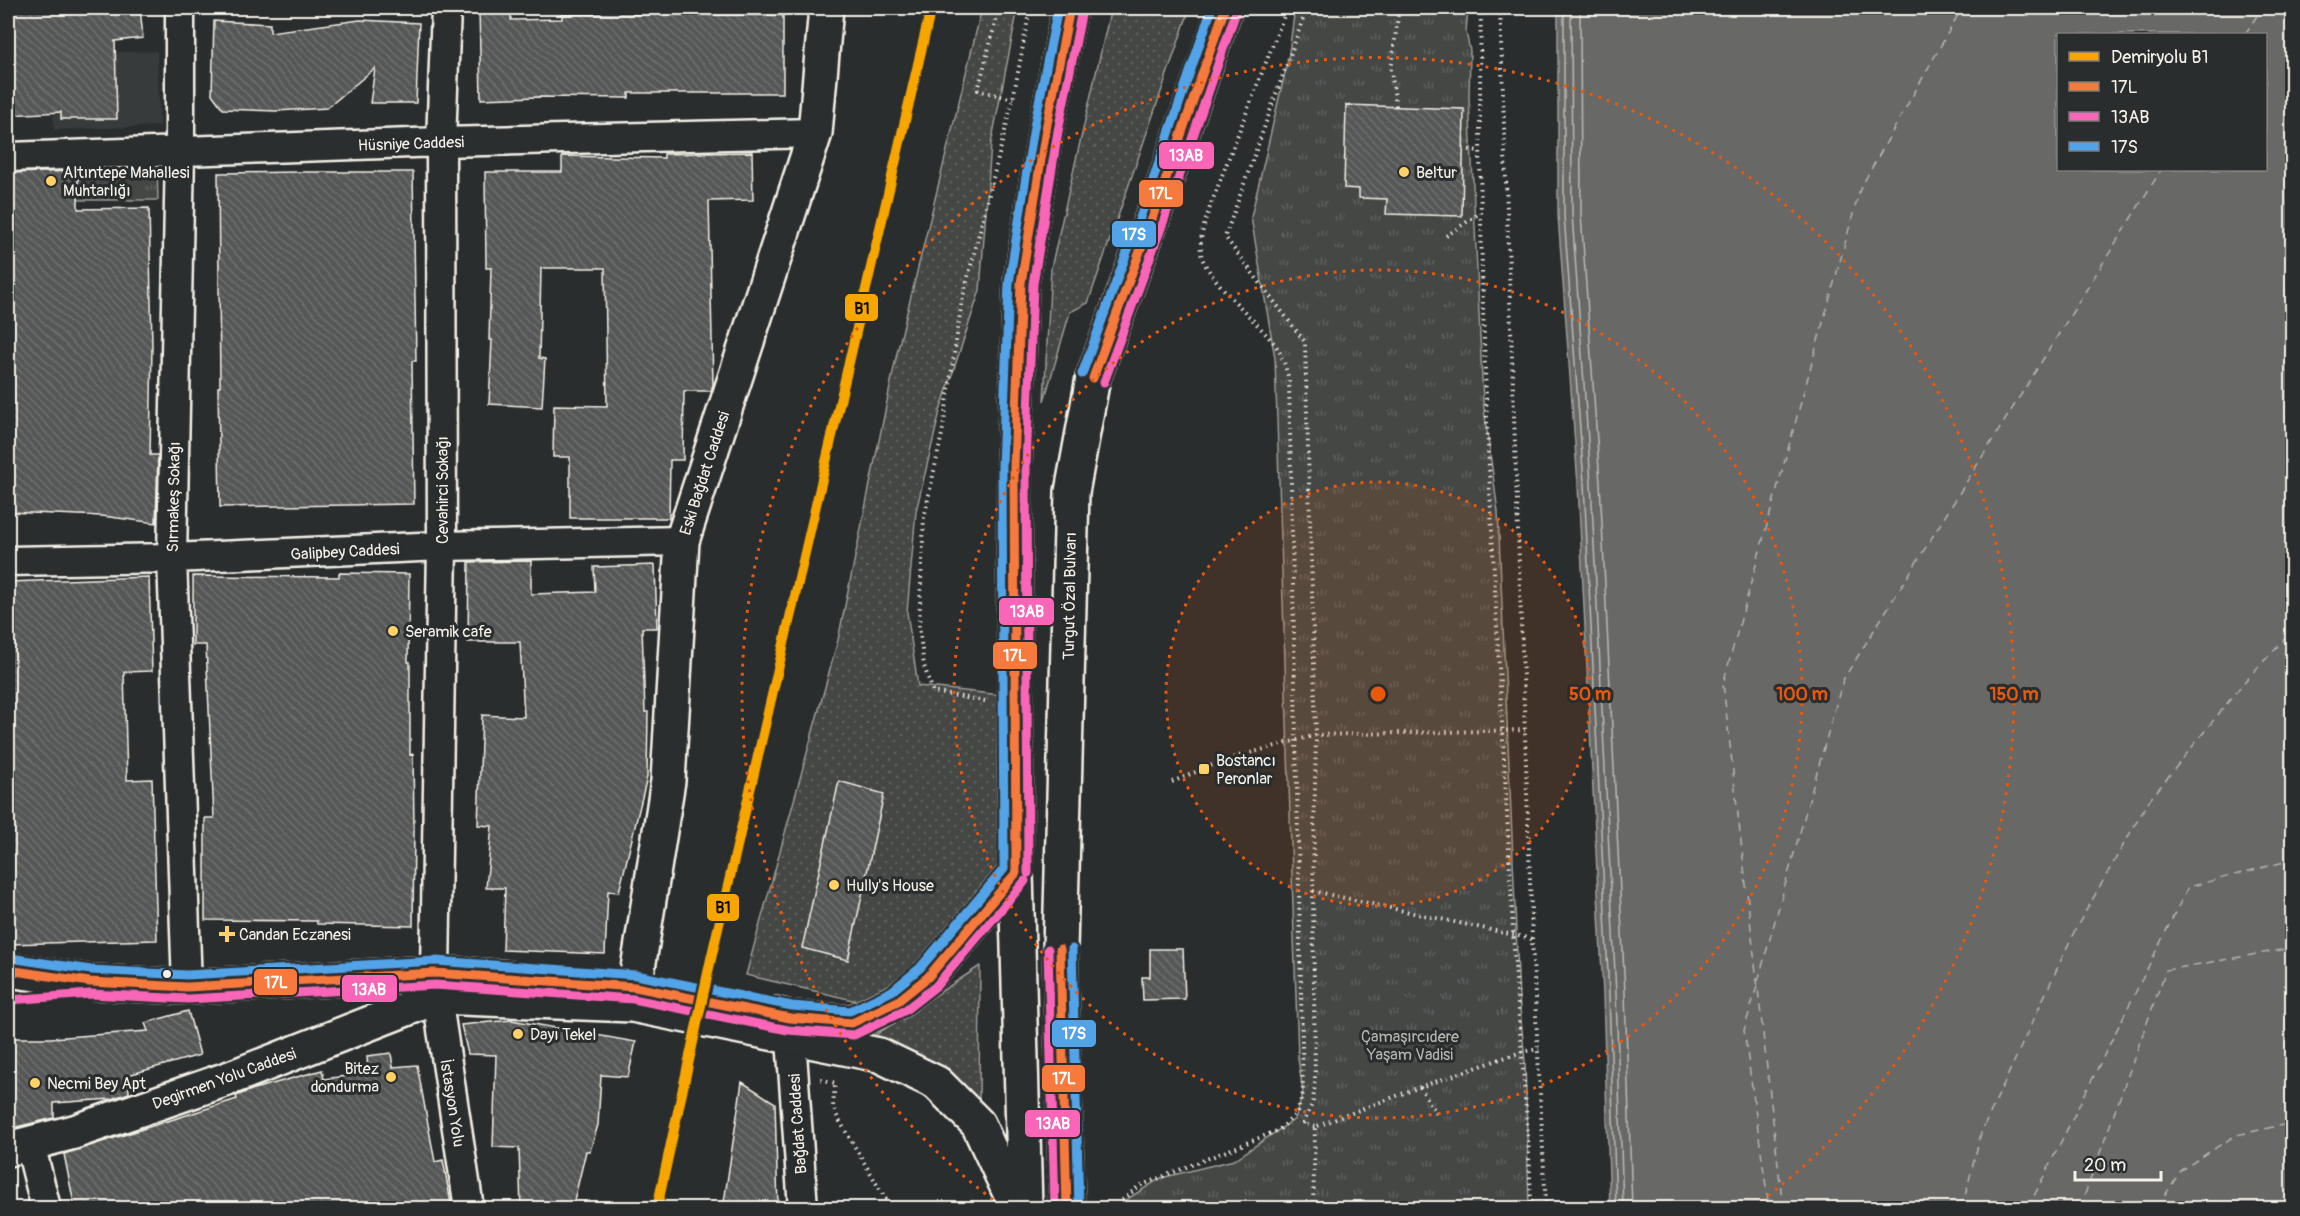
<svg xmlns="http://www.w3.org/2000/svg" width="2300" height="1216" viewBox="0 0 2300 1216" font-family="Pangolin,sans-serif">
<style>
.built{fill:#373a3a}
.grass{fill:url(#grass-dots);stroke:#9c9c96;stroke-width:1.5}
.park{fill:url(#park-tufts);stroke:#9c9c96;stroke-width:1.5}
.water{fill:#676866;stroke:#9f9f9a;stroke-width:1.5;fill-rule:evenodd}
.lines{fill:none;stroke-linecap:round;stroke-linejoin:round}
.shore{stroke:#bcbab4;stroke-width:1.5}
.ferry{stroke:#b5b3ae;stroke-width:1.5;stroke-dasharray:8 6;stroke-linecap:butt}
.building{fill:url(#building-back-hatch);stroke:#f4f1e8;stroke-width:1.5}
.street-casing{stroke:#f4f1e8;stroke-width:33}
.secondary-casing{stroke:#f4f1e8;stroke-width:38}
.primary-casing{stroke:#f4f1e8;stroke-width:38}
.highway-casing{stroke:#f4f1e8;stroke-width:38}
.path{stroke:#f4f1e8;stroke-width:4;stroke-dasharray:1.5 4.5;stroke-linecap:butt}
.street{stroke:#2a2d2e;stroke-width:28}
.secondary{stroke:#2a2d2e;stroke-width:33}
.primary{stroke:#2a2d2e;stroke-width:33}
.highway{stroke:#2a2d2e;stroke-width:33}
.bus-1-casing{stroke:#2a2d2e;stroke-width:14}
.bus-2-casing{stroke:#2a2d2e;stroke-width:14}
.bus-3-casing{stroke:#2a2d2e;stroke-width:14}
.bus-1{stroke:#f6793e;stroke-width:9}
.bus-2{stroke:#fa66b7;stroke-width:9}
.bus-3{stroke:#53a3e8;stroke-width:9}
.rail-1-casing{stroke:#2a2d2e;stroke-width:15}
.rail-1{stroke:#f7a600;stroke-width:10}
.ring{fill:none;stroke:#e8590c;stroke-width:3;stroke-dasharray:3 6}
.poi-dot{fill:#ffd166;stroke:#2a2d2e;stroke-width:2}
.bus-dot{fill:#f4f1e8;stroke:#2a2d2e;stroke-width:2}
.labels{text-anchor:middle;stroke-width:6;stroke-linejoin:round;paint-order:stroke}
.street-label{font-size:16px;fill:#f4f1e8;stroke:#2a2d2e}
.poi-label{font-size:16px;fill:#f4f1e8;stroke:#2a2d2e;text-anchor:start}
.park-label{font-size:16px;fill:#b6b5af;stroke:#2a2d2e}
.centre{fill:#e8590c;stroke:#2a2d2e;stroke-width:3}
.ring-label{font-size:18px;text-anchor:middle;font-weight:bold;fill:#e8590c;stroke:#2a2d2e;stroke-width:6;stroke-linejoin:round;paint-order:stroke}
.line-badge{stroke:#2a2d2e;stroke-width:2}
.badge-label{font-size:16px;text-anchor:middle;font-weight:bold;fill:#fff}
.pale-badge-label{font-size:16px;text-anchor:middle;font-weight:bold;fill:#111}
</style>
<defs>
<pattern id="grass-dots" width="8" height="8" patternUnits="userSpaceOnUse" patternTransform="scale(1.5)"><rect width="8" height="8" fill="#444645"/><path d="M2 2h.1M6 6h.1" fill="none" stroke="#606160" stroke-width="1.8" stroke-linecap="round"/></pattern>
<pattern id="park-tufts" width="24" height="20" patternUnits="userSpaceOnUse" patternTransform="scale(1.5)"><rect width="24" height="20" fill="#444645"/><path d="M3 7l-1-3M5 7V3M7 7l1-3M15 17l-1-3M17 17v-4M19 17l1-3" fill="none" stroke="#606160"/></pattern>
<pattern id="building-back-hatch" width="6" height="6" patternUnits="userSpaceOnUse" patternTransform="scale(1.5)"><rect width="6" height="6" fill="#555756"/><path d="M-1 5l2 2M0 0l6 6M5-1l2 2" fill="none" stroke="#6e706e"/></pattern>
</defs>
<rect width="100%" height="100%" fill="#2a2d2e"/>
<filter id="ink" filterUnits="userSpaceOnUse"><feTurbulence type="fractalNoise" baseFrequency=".0167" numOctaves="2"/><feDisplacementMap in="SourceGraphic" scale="12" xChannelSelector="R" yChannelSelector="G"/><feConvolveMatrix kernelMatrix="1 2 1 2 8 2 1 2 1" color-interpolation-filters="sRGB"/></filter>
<g filter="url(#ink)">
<path class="built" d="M157,51L160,126L54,130L51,54Z"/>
<path class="grass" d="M982,8H1018L991,144L980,290L940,411L916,511L907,612L918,686L1001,695L999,870L902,986L857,1001L746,975L838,640L897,353Z
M1111,8H1190L1088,303L1070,312L1044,401L1051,268Z
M980,966L979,1109L906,1052L875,1035Z"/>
<path class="park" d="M1295,8H1468L1466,32L1470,51L1469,97L1483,401L1498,512L1519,998L1525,1061L1529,1208H1121L1124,1201L1161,1178L1234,1160L1295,1119L1303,1093L1298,1058L1275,358L1251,217L1288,60Z
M78,163H157L158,200H78Z"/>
<path class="water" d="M1558,8H2292V1208H1610L1603,994L1578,484L1558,215ZM2058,34H2266V170H2058Z"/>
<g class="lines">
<path class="shore" d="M1564,8V215L1584,483L1609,994L1616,1208
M1571,8L1572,214L1591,483L1616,994L1623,1208
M1580,8L1581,214L1600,483L1625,993L1632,1208"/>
<path class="ferry" d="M2245,34L2262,8
M1758,981L1843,680L2161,170
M1757,986L1744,1030L1769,1208
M1783,1208L1723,684L1860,189L1962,8
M1962,1208L1981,1133L2075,930L2148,802L2245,681L2292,631
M2028,1208L2188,887L2292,860
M2080,1208L2166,970L2292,948
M2157,1208L2181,1170L2236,1135L2292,1123"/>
</g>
<path class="building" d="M8,8H140L143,38L115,41L117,119H61V112L8,115Z
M479,8H511V20L562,19V14L783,15V93H629V98L539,97L481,99Z
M360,20L419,23L416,103H370L375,68L327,108L276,111L223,109L212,94L214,21L270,24V32Z
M1346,105L1464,109L1462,216L1386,214L1387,199L1359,198V189L1344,188Z
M752,152L753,200L709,201L713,385L711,391H684L683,460H670L669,518H570V457H553L554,405L607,406L605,268H541L539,358L545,359L542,407L489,404L492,340H489L491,268H486L485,172H562V156L664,158V154Z
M78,171V209L149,208L152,345L150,455H158L156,523L102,516L8,512V173Z
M300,172H413L416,361H412L414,504L220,507L218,387H220L218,173Z
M531,561V594L595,592L594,567L655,565L657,628H642L645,712H648L647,777L619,892L608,891L605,954L503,950L505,888H486L492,826L478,825L482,715L524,717L520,642H468L469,562Z
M339,573L409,574L408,662H410V755L413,754L414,829L413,926L317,924V921L205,920V818H214L206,645H193V576L339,577Z
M149,577L152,671L124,672L127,780L152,779L157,940L8,944V582Z
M839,781L884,794L848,960L802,948Z
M1150,949H1183L1185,999L1143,1000L1142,977H1150Z
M188,1011L200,1055L128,1075L129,1093L111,1099L54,1103V1118L8,1129V1038H51L148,1031L145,1023Z
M511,1020L636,1042L628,1077L601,1075L598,1125L590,1151H586L572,1209H521L519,1148L493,1147L496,1055L468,1054L461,1025Z
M391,1053L393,1067L417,1065L435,1162L443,1160L452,1209H75L64,1154L237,1099L236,1096L254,1089L322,1070L324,1079L368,1073L367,1056Z
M742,1082L775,1103L778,1209H723Z"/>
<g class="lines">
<g class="street-casing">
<path id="street" d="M180,8V152L172,558L187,987
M8,157L441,142L815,133
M8,561L172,558L442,546L682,541
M435,973L442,546L441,142L446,8
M437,997L469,1208
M791,1039L803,1208
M30,1144L46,1208"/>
</g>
<g class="secondary-casing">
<path id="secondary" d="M635,987L668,781L682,541L815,133L826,8"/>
</g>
<g class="primary-casing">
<path id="primary" d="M8,970L90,982L187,987L435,973L509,978
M774,1014L790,1018L852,1023L898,1001L928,977L1016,873
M8,1149L74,1132L230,1078L437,997L632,1005L879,1055L937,1083L978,1124L1017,1208"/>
</g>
<g class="highway-casing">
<path id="highway" d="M1025,1208L1016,873L1014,466L1021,283L1046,129L1070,8
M1067,1208L1060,949L1072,492L1093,378L1153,216L1225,8"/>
</g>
<path class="path" d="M999,8L978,90L1013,99
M1307,8L1225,237L1305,342L1316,735L1313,891L1315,1083L1313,1102L1303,1124L1315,1127
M1481,8C1475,316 1498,624 1513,931C1518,1024 1529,1116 1531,1208
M1500,8L1532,939L1546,1208
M1396,106L1391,70L1399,8
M1463,149L1480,151
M1446,236L1480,213
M985,701L933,692L924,666L919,626L924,518L943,429L962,301L1013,99L1030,8
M1172,782L1224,760L1316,735L1525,730
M1313,891L1532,939
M821,1079L835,1083L833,1107L839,1120L891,1208
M1420,1087L1438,1116
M1113,1208L1139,1186L1279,1130L1297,1113L1303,1093L1289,380C1286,368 1283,357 1276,346C1260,324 1204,277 1201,253C1199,236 1206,220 1211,204L1287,8
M1313,1208L1315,1127L1420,1087L1521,1052L1539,1049"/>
<use href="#street" class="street"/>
<use href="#secondary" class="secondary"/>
<use href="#primary" class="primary"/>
<use href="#highway" class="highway"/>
<g class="bus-1-casing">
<path id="bus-1" d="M1093,378L1153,216L1225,8
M1016,873L1014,466L1021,283L1046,129L1070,8
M1060,949L1067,1208
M8,970L90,982L187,987L435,973L635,987L790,1018L852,1023L898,1001L928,977L1016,873"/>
</g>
<g class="bus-2-casing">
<path id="bus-2" d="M1104,382L1164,220L1236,12
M1028,873L1026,466L1033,284L1058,131L1082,10
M1048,949L1055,1208
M9,1000L90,994L188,999L435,985L633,999L788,1030L854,1035L904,1011L936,986L1025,881"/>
</g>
<g class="bus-3-casing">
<path id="bus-3" d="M1082,374L1142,212L1212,8
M1072,949L1079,1208
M10,958L91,970L187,975L436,961L636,975L792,1006L850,1011L892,991L920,968L1004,869L1002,466L1009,283L1034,127L1058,8"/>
</g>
<use href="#bus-1" class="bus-1"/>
<use href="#bus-2" class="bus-2"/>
<use href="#bus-3" class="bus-3"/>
<g class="rail-1-casing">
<path id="rail-1" d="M657,1208L711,959L931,8"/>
</g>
<use href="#rail-1" class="rail-1"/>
</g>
</g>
<circle cx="1378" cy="694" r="212" fill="#e8590c" fill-opacity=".12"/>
<g class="ring">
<circle cx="1378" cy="694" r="212"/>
<circle cx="1378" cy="694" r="424"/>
<path d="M1000 1205A636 636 0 1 1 1756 1205"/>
</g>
<g class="poi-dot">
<circle cx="1404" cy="172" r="6"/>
<circle cx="51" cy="181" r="6"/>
<circle cx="393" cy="631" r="6"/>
<rect x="1198" y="763" width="12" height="12" rx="3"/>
<circle cx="834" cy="885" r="6"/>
<path d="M224 925h6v6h6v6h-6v6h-6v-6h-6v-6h6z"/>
<circle cx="518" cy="1034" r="6"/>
<circle cx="391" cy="1077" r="6"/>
<circle cx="35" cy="1083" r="6"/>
</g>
<circle class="bus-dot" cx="167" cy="974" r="5"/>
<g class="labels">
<g class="street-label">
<text transform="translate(411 143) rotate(-2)" y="6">Hüsniye Caddesi</text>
<text transform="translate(704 473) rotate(-72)" y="6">Eski Bağdat Caddesi</text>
<text transform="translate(442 490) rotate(-90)" y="6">Cevahirci Sokağı</text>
<text transform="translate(173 497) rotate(-89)" y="6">Sırmakeş Sokağı</text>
<text transform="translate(345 551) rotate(-3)" y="6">Galipbey Caddesi</text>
<text transform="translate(1069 596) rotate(-89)" y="6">Turgut Özal Bulvarı</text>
<text transform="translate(224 1078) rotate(-20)" y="6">Degirmen Yolu Caddesi</text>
<text transform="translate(453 1103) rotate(81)" y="6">İstasyon Yolu</text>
<text transform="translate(797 1124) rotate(-94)" y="6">Bağdat Caddesi</text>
</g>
<g class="poi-label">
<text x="63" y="178">Altıntepe Mahallesi<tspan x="63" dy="18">Muhtarlığı</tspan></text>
<text x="1416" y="178">Beltur</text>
<text x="405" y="637">Seramik cafe</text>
<text x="1216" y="766">Bostancı<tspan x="1216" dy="18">Peronlar</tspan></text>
<text x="846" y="891">Hully's House</text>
<text x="239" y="940">Candan Eczanesi</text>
<text x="530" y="1040">Dayı Tekel</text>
<text x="379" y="1074" text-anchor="end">Bitez<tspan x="379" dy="18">dondurma</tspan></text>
<text x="47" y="1089">Necmi Bey Apt</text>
</g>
<g class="park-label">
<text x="1410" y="1042">Çamaşırcıdere<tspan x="1410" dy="18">Yaşam Vadisi</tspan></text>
</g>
</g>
<circle cx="1378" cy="694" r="9" class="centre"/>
<g class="ring-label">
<text x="1590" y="700">50 m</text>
<text x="1802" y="700">100 m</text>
<text x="2014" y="700">150 m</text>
</g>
<g class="line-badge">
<rect x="1158" y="141" width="57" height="29" rx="6" fill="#fa66b7"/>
<rect x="1138" y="179" width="46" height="29" rx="6" fill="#f6793e"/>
<rect x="1111" y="220" width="46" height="28" rx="6" fill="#53a3e8"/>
<rect x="844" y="293" width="35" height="29" rx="6" fill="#f7a600"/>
<rect x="998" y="597" width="57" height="29" rx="6" fill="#fa66b7"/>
<rect x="992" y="641" width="46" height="29" rx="6" fill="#f6793e"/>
<rect x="706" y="893" width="34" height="29" rx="6" fill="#f7a600"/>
<rect x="253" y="968" width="45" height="28" rx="6" fill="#f6793e"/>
<rect x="341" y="974" width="57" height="29" rx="6" fill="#fa66b7"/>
<rect x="1051" y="1019" width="46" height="29" rx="6" fill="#53a3e8"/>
<rect x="1041" y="1064" width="45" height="29" rx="6" fill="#f6793e"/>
<rect x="1024" y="1109" width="57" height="29" rx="6" fill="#fa66b7"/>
</g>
<g class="badge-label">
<text x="1186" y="161">13AB</text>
<text x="1161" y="199">17L</text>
<text x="1134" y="240">17S</text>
<text x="1027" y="617">13AB</text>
<text x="1015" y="661">17L</text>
<text x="276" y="988">17L</text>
<text x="369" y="995">13AB</text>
<text x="1074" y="1039">17S</text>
<text x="1064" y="1084">17L</text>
<text x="1053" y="1129">13AB</text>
</g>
<g class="pale-badge-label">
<text x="862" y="314">B1</text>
<text x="723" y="913">B1</text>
</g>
<rect width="2300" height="1216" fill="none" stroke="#2a2d2e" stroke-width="30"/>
<rect x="15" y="15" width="2270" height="1186" fill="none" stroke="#f4f1e8" stroke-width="2" filter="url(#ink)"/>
<rect x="2057" y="33" width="210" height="138" fill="#2a2d2e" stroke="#7b7b78" stroke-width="1.5"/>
<rect x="2069" y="52" width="30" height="9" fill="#f7a600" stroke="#7b7b78" stroke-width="1.5"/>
<text x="2111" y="63" font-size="18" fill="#f4f1e8">Demiryolu B1</text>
<rect x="2069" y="82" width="30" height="9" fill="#f6793e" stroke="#7b7b78" stroke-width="1.5"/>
<text x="2111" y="93" font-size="18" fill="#f4f1e8">17L</text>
<rect x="2069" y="112" width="30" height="9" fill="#fa66b7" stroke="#7b7b78" stroke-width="1.5"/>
<text x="2111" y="123" font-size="18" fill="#f4f1e8">13AB</text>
<rect x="2069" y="142" width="30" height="9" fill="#53a3e8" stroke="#7b7b78" stroke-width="1.5"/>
<text x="2111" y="153" font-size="18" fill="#f4f1e8">17S</text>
<path d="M2075 1171v9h86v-9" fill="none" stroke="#f4f1e8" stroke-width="3"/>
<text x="2084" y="1171" font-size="18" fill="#f4f1e8" stroke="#2a2d2e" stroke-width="4.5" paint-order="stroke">20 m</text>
</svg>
